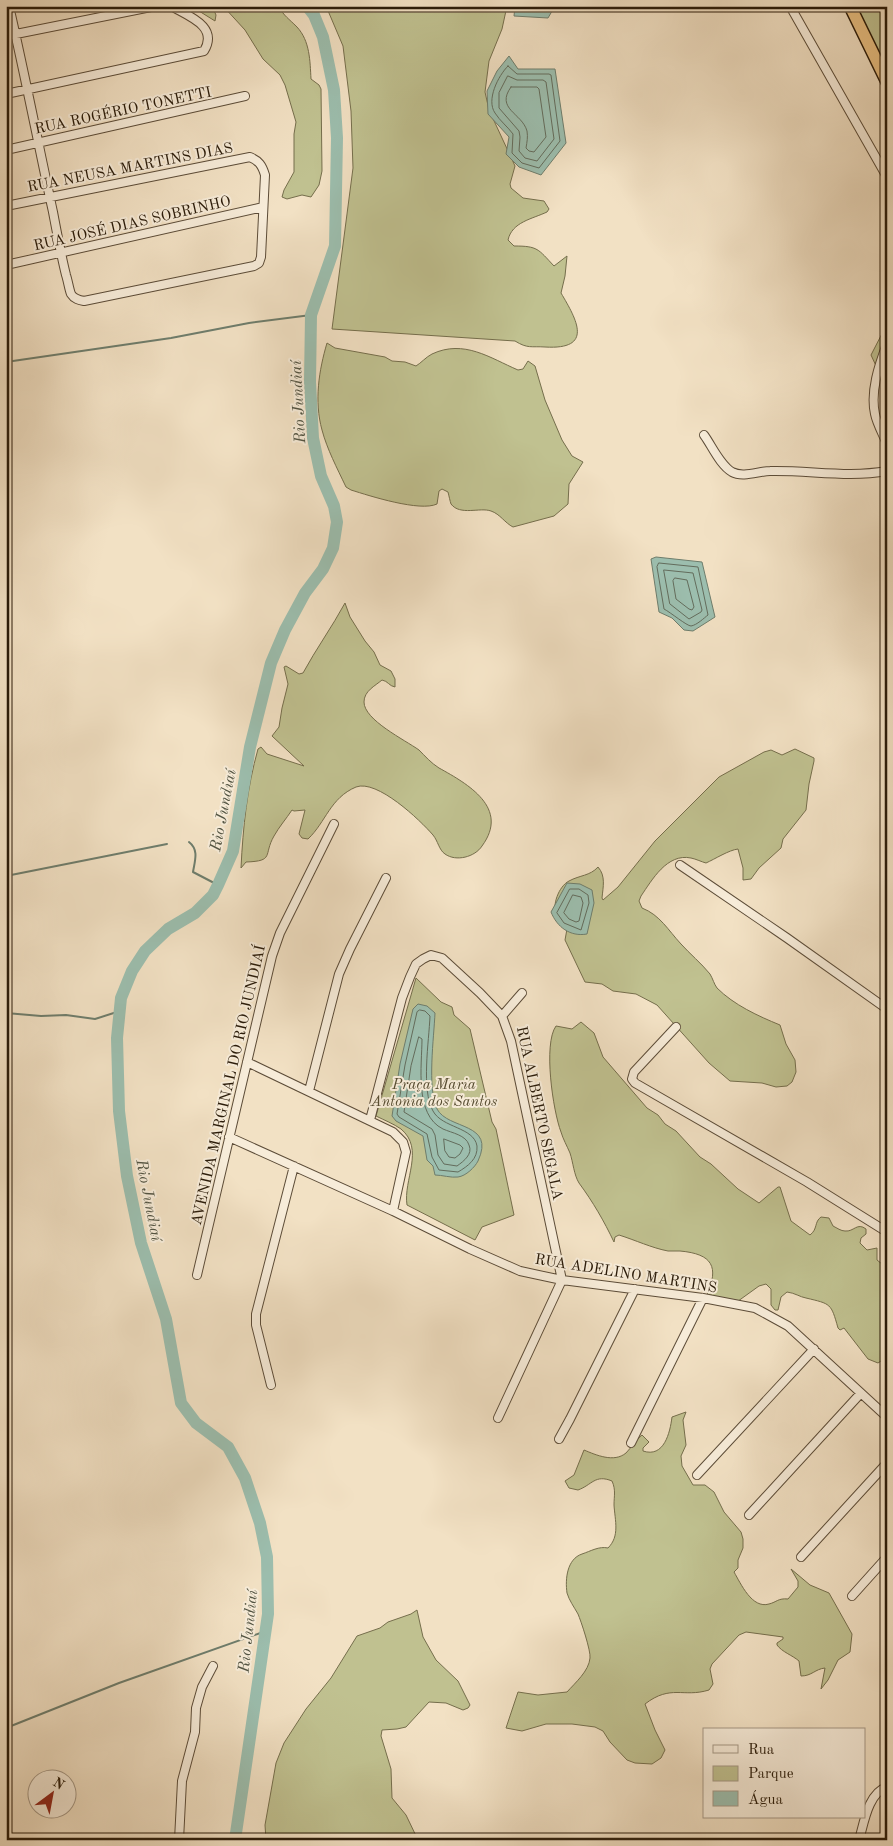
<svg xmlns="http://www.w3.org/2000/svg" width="893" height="1846" viewBox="0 0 893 1846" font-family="'Old Standard TT',serif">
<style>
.green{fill:#c0c190;stroke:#756e4c}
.water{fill:#9cbeae;stroke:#6e7d6c}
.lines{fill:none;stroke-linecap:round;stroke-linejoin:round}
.shore{stroke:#636c5c;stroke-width:1}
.stream{stroke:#6e7d6c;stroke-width:2}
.river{stroke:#9cbeae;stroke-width:12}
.minor-casing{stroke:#5c4c38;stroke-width:10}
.highway-casing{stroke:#2a1b09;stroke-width:14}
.minor{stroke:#f7ecd9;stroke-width:8}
.highway{stroke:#e9c082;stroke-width:11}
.labels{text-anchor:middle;stroke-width:4;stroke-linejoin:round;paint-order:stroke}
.street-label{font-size:15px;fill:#2a1b09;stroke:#f7ecd9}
.park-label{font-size:15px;font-style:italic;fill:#574d32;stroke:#f7ecd9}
.water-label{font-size:16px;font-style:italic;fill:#525443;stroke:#f7ecd9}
</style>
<rect width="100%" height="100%" fill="#f2e1c4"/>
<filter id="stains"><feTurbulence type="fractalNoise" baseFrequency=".004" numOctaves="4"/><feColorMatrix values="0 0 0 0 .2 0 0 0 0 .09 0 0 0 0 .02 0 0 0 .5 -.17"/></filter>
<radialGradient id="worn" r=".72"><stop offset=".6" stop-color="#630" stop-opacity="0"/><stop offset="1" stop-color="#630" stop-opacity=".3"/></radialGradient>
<path class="green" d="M191,6H212L216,15L215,21Z
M223,6H278C285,17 288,18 297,27C310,41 310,61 311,79L319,85L321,89L322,171L319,185L311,197L302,195L287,199L282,197L284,190L294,172V134L296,122L285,85L280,75L263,59L245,30Z
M326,6H507L502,29L489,61L485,92L489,110L515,166L510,184L511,188L523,198L544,201L549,209L547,212C532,219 512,222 508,240L514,246C538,246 538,249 554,266L567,256L565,276L561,293C577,320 594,350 545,347C531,346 528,349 515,341L332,329L353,168L351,111L343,46Z
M855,6H887V69Z
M887,324V384L879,379L877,368L871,355Z
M327,343L335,348L385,357L392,361L405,362L416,366C421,363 426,357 432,354C464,339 490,358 518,370L523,369L528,361L535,366L545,400L562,440L572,456L583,462L569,484L568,504L554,516L513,527C505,523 500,514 491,511C480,507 460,516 451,504C450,501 449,496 448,492L442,489L439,491L437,504C420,512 370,496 351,490L346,487C337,468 327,449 322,430C314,401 319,370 327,343Z
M345,603L350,617L365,641L374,652L380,665L391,671L395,679V687C389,686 388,681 382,680C375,686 364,691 364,702C364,720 405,740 419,750C425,756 431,763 439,768C468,784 510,808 482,846C475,857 456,862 445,854C439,850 438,841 433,835C420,820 377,779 356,787C330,798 326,822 308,839L302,838L299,834L305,810L294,811L292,810C286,819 279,827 274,836C263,855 275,861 246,862L241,868C243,827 247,788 258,749L261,747L267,754L304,766L272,736L279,727L282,708L288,684L284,667L286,666L299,674L303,673C316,649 332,627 345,603Z
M795,749L814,758V761L809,784L806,810L783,839L781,848L759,868L751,879L743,880V868L738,849C729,850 715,859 706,863C702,862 696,859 691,858C667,853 652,880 641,896L639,901L642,908C660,915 668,930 681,944C690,954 701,963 710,974C713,979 714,984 717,988C734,1005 758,1016 780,1025L786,1044L795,1060L796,1072L792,1082L787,1086L776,1087L762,1083L730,1081L709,1063L657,1005L636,994L613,991L602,984L585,982L565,940L567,929C564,925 559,921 557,916C551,906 559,886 569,881C580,875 590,876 598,867C606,876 603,887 602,898L603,900L618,887L655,841L719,777L764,752L771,750L782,755Z
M416,978L441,1002L452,1007L454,1015L470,1029L492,1122L496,1129L514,1215L482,1227L475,1240L407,1205C403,1180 425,1149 401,1129C394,1124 384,1120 376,1116Z
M581,1022L594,1033L603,1057L647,1108L658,1115L665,1124L676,1131L700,1157L711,1164L738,1189L759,1203L778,1187H780L791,1221L810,1235C818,1229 814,1222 821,1217L829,1218L833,1226C837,1228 841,1231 845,1231C854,1232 857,1222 866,1229V1234L861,1238L860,1243L867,1250L877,1248V1260L887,1268V1293L882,1304L887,1320V1357L878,1363L868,1359L844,1328L840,1330L838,1328C831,1303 831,1304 806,1298C800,1297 795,1293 787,1292L781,1297L778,1310H775L771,1305V1289L766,1284L759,1286L734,1304L707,1295C719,1267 713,1254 680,1251C676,1251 672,1251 668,1251C652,1248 635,1240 619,1235L615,1237L614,1242C604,1221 593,1202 579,1183C574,1175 573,1162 570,1153C567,1146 563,1139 561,1132C553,1111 543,1044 556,1026L572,1029Z
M686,1412L683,1420L686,1445L681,1456L682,1466L693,1485H705L714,1492L724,1512L741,1532L743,1539V1548L738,1560V1568L734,1572C741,1584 752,1609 769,1604C777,1602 778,1598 788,1599L798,1587V1581L791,1569L810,1585L829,1593L852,1634L850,1652L838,1660L828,1680L821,1689L825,1668C815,1669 812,1676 801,1676L799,1661C792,1655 782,1652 777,1645V1643L783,1639V1637L746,1632L739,1635L712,1664L710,1669L713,1684L709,1690C683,1698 671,1684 645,1704L655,1730L665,1750L661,1758L652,1764L635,1763L627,1760L610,1742L603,1731L595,1727L572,1724H546L522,1731L506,1728L518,1692L538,1695L567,1692C575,1683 589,1671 590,1658C591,1651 581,1621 578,1614C574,1607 569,1600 567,1593C565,1579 567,1559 582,1554C591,1551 599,1546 608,1548C620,1536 615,1521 614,1505C614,1496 616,1490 612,1481C595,1474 592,1485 578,1490L569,1488L565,1481L574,1475L584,1450C596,1455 614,1463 626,1453C632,1447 635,1440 642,1435L649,1442L643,1448V1451C664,1458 670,1433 672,1417Z
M417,1610L423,1637L436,1660L458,1681L470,1705L468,1708L463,1710L446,1703L429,1702L406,1727L397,1729L382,1730L381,1736L391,1769L392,1798L406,1815L418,1840H266L265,1825L276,1763L284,1743L306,1709L331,1678L357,1636L380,1628L388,1622L411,1614Z"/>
<path class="water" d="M515,6H555L548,18L514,16Z
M509,56L518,69H555L566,143L541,175L519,167L506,154L509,137L488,114L487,91L497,71Z
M656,557L702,562L715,617L693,631L684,630L672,618L659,612L651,559Z
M567,883L580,884L592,890L594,903L587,934C570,937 557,927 551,912Z
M418,1004L427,1006L435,1013C434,1037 427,1088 437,1109C448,1130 496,1122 478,1161C475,1167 466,1176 458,1177C451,1178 442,1175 435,1175L433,1166L427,1160L423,1136L396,1121L392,1116L400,1064L413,1009Z"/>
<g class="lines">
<path class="shore" d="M508,66L517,74H549L551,75L560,141L539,168L522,163L512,153L513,134C508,127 500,121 495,113C486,100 498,76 508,66Z
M508,76L517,80H543L546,82L554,139L537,161L525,158L519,151L520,137L519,131L499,108V93Z
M511,87H537L539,89L546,137L534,152L529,151L526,148C527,142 528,137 527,131C522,113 495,109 511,87Z
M659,563L698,567L708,615C704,618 697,625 691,626C687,626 670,612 664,609L657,567Z
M664,570L693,573L702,610L701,612L689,619L670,604Z
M675,578L687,580L694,607L692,610L689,609L676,599L673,581Z
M570,889H579L588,895L589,903L581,930L564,923L557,913Z
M573,895L581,897L583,903L579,921L576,922L569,919L564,913Z
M420,1010L425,1011L430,1016C429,1041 421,1090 433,1111C442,1128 474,1127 477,1146C478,1159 468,1166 458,1172L439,1170L432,1157L427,1134L399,1117L397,1114L405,1065L417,1012Z
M419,1037L422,1039C422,1065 414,1115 443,1129C452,1133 466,1135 469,1145C473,1154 464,1161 457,1166L444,1164L438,1155L435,1135L432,1129L404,1112L411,1066Z
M444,1139L460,1145L463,1148L460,1154L455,1158L449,1157L445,1151Z"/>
<path class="stream" d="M6,362L171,338L249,323L311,315
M189,842C199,850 195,860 193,872L218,885
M6,876L167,844
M6,1013L41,1016L66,1015L95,1019L120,1011
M6,1728L119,1683L266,1631"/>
<path class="river" d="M235,1840L268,1614L267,1557L260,1523L245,1478L228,1447L196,1423L181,1403L166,1319L141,1243L127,1176L119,1111L117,1038L121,998L132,971L145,951L168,929L195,913L213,895L218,885L233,851L250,747L271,663L285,630L305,593L323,569L333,548L337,522L334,506L321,476L313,438L310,382L311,315L335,246L337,138L334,90L323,37L314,15L307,6"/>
<g class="minor-casing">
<path id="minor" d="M790,6L887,177
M6,36L156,6
M6,94L204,51C219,26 188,16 171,6
M6,150L245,96
M6,206L250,157C259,161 262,165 265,175L261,257L259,263L254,266L84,301C79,300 74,299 71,294C69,289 68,281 66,275C61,255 57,233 53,212C38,143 25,75 9,6
M6,265L263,207
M887,344C879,365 870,391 875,414C877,424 883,434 887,444
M704,435C712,446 720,465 732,472C743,478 759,471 770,471C809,470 848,478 887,471
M680,865L787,938L887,1009
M502,1016L522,993
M676,1027L634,1072L632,1079L635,1083L807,1182L887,1232
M247,1062L393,1132L403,1142L406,1152L393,1211
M309,1091L339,974L350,949L386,878
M370,1120L402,998L410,977L416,964L423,959L431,955L442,958L480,993L502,1016L511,1041L562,1280L498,1418
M229,1137L393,1211L470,1249L520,1271L562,1280L703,1298L755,1308L788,1326L887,1417
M197,1275L272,956L280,933L334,824
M271,1385L256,1325V1314L294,1166
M559,1439L570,1419L635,1289
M631,1443L703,1298
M697,1475L814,1349
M749,1515L861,1393
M801,1557L887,1463
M852,1596L887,1557
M179,1840L182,1781L195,1732L196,1708L202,1687L213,1666
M859,1840C864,1823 868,1793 887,1787"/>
</g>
<g class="highway-casing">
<path id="highway" d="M850,6L887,82"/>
</g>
<use href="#minor" class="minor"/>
<use href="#highway" class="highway"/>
</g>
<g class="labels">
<g class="street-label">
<text transform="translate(123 110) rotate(-12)" y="5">RUA ROGÉRIO TONETTI</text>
<text transform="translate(130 167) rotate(-11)" y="5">RUA NEUSA MARTINS DIAS</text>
<text transform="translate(132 223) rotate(-13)" y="5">RUA JOSÉ DIAS SOBRINHO</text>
<text transform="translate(228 1085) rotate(-77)" y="5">AVENIDA MARGINAL DO RIO JUNDIAÍ</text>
<text transform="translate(540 1113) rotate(78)" y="5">RUA ALBERTO SEGALA</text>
<text transform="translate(626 1273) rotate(9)" y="5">RUA ADELINO MARTINS</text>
</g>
<g class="park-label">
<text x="434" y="1089">Praça Maria<tspan x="434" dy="17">Antonia dos Santos</tspan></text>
</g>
<g class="water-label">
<text transform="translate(297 402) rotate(-93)" y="6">Rio Jundiaí</text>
<text transform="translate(222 810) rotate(-79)" y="6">Rio Jundiaí</text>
<text transform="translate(150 1200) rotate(79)" y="6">Rio Jundiaí</text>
<text transform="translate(247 1631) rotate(-84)" y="6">Rio Jundiaí</text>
</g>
</g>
<rect width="893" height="1846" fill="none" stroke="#f2e1c4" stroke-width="25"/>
<rect x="8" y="8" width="878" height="1831" fill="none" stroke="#2a1b09" stroke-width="2.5"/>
<rect x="12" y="12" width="868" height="1821" fill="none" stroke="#2a1b09"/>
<rect x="703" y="1728" width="162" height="90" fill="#f7ecd9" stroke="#a59886"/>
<rect x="713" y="1745" width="25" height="8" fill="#f7ecd9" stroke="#a59886"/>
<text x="748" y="1754" font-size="15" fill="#2a1b09">Rua</text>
<rect x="713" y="1766" width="25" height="15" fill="#c0c190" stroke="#a59886"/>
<text x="748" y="1778" font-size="15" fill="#2a1b09">Parque</text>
<rect x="713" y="1791" width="25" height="15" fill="#9cbeae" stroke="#a59886"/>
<text x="748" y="1804" font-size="15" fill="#2a1b09">Água</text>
<g transform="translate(52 1794) rotate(32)"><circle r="24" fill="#f7ecd9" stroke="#a59886"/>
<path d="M0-4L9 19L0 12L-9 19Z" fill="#8f2418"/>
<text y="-8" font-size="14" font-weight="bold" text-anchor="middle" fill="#2a1b09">N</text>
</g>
<rect width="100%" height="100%" filter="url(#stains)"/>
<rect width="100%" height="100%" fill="url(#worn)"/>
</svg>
